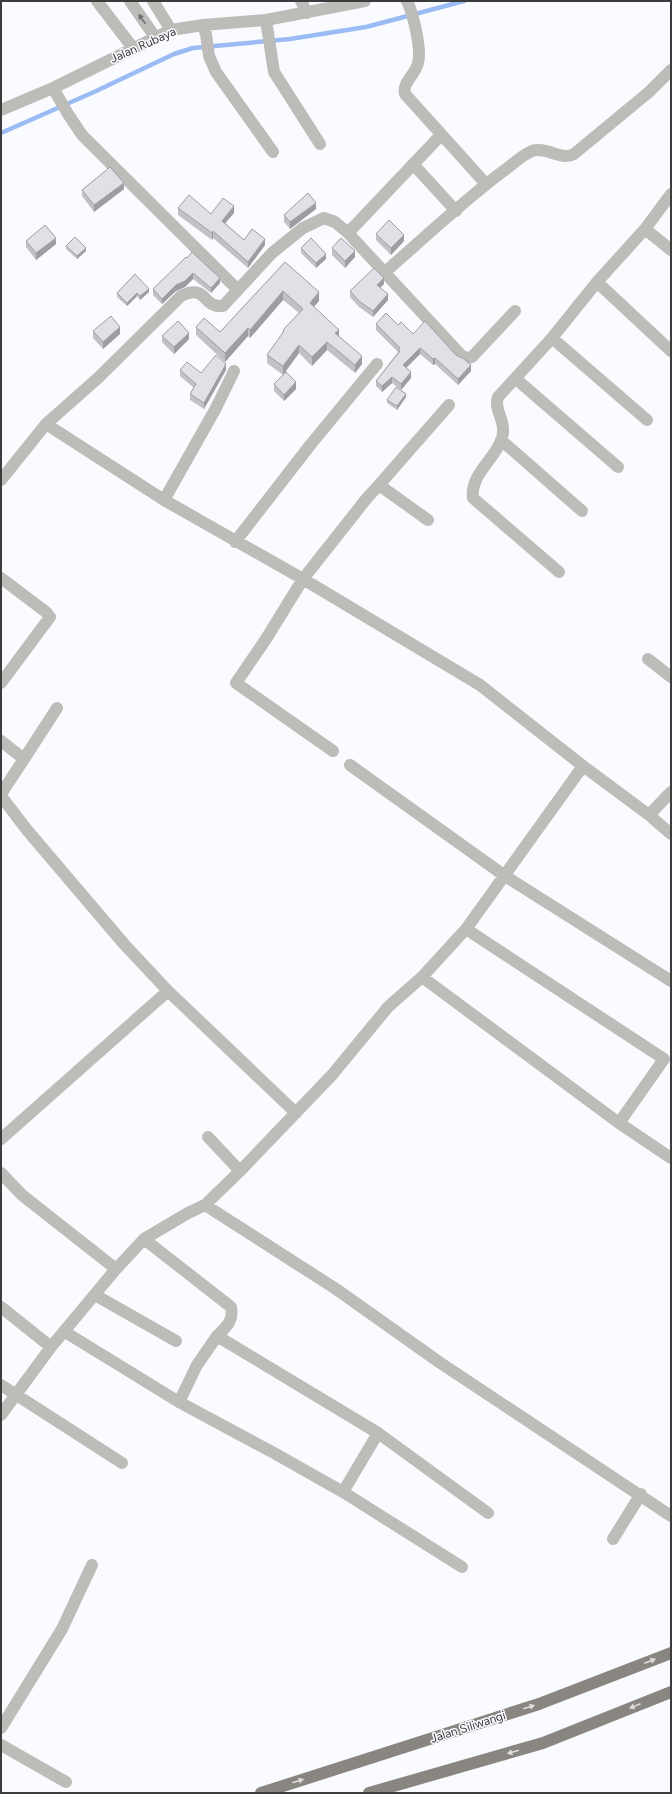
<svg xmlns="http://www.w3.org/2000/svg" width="672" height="1794" viewBox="0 0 672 1794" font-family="Figtree,sans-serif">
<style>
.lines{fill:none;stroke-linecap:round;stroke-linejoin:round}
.stream{stroke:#9bbbf5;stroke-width:4.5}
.minor{stroke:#bdbcb9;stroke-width:12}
.major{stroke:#898682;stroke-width:12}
.wall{fill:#c0c2c7}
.shaded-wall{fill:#9c9ea2}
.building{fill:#dfe1e7;stroke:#9c9ea2}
.oneway{fill:#6f6f6f}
.oneway2{fill:#dedee0}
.labels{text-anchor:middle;stroke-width:3;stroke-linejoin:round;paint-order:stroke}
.street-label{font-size:12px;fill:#3b3c3e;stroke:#fafbff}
</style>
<rect width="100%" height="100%" fill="#fafbff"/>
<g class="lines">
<path class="stream" d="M1,133L94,92L174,54L193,48L290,39L366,27L464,1"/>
<path class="minor" d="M97,1L133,48
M130,1L155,37
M153,1L171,30
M301,1L307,13
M407,1C413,13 422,50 418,63C416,74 402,82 405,94L486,184
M266,20L274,72L320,144
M203,25L206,34L209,56L216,72L273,152
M53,88L68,114L82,135L238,290
M1,110L53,88L171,30L203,25L266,20L365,1
M413,164L456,211
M645,229L671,250
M348,233L441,135
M385,272C424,238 461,203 502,172C512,165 522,155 532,151C546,146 561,161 574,154L649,92L671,70
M597,282L671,351
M552,338L647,420
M516,379L618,467
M46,424L164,500L303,579L480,685L583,766L649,815L671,834
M501,440L582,511
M1,480L46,424L98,378L181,296C208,283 201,308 223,306L272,253L303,228L324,218L335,222L348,233L462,356L468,358L472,357L515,311
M379,485L449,405
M164,500L216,408L234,371
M235,542L311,444L377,364
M559,572L473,498C470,474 495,460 502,438C507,421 493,410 498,397L552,338L597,282L645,229L671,194
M1,578L46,612L50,617L1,683
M648,659L671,677
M1,741L24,759L1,794
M333,751L236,683L266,639L303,579L367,498L379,485L428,520
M24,759L57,708
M350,765L505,876L671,981
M1,796L27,830L124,944L168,991
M649,815L671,792
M466,929L664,1059L619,1123
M422,977L619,1123L671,1158
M208,1137L240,1171
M1,1139L168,991L296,1113
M1,1173L22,1195L116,1269
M205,1205L240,1171L332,1075L388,1007L422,977L466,929L583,766
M144,1239L231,1307C234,1321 226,1327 217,1336L378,1433L488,1513
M95,1295L176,1341
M1,1307L51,1347
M65,1332L179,1402L274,1453L343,1492L462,1567
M1,1385L122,1463
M179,1402L197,1365L217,1336
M1,1415L51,1347L116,1269L144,1239L188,1213L205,1205L336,1289L439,1362L671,1516
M343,1492L378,1433
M613,1539L641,1494
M1,1728L62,1629L92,1565
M1,1745L66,1782"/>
<path class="major" d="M261,1793L539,1704L671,1653
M369,1793L543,1743L671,1692"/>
</g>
<path class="wall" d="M124,189L94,212L82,196V190Z
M178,208L211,214L234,213L225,223L244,240L265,245L248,268L213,238L212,240L178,215Z
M316,209L290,229L284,222V215Z
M376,234L404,241L391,255L376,240Z
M26,241L56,244L36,260L26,247Z
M66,246L86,251L77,259L66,249Z
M301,248L326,259L316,268L301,253Z
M332,248L355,257L345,268L332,255Z
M187,258L220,283L211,293L193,279L185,287L176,291L162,304L153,295V289Z
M285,262L319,301L314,307L362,364L355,373L327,350L312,366L299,353L283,375L267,363V355L283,334V330L299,313L283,300L250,338L248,336L225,362L196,335V327L220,332Z
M384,284L380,288L388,300L373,317L359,307L350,297V291Z
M149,292L140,300L137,296L127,306L117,297V293Z
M376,324L398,325L413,334L471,371L458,385L435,364L433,365L420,354L406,368L411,378L401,390L392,383L382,392L376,386V381L398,352L376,330Z
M93,331L120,334L103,349L93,338Z
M162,336L189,339L174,354L162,342Z
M180,370L201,373L226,370L204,409L190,400V394L194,388L180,376Z
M274,384L296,389L284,401L274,391Z
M406,397L397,410L387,403V400Z"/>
<path class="shaded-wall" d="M124,183V189L94,212V205Z
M316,203V209L290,229V222Z
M234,206V213L222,227V221Z
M213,231V238L212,240V233Z
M404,235V241L391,255V248Z
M56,238V244L36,260V253Z
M265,239V245L248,268V262Z
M86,248V251L77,259V256Z
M355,251V257L345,268V261Z
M326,254V259L316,268V263Z
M193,273V279L185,287L176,291L162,304V299L176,285Z
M220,278V283L211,293V288Z
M384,278V284L377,291V285Z
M149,289V292L140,300V296Z
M283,291V300L250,338V330Z
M319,292V301L310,311V303Z
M137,293V296L127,306V303Z
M388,294V300L373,317V311Z
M120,327V334L103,349V342Z
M248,328V336L225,362V353Z
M339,330V338L335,333Z
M189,333V339L174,354V347Z
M327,342V350L312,366V357Z
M299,345V353L283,375V366Z
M420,348V354L403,371V365Z
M362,356V364L355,373V365Z
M435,358V364L433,365V359Z
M226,364V370L204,409V403Z
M471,365V371L458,385V379Z
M411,372V378L401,390V384Z
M392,377V383L382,392V386Z
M296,382V389L284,401V395Z
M406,394V397L397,410V406Z"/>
<path class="building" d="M110,167L124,183L94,205L82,190Z
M308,193L316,203L290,222L284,215Z
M189,195L211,214L223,198L234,206L222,221L244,240L252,229L265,239L248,262L213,231L212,233L178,208Z
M389,220L404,235L391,248L376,234Z
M45,225L56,238L36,253L26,241Z
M75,237L86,248L77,256L66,246Z
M311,238L326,254L316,263L301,248Z
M341,238L355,251L345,261L332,248Z
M192,252L220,278L211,288L193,273L185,281L176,285L162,299L153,289L186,257L187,258Z
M285,262L319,292L310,303L339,330L335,333L362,356L355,365L327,342L312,357L299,345L283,366L267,355L284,331L283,330L303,309L283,291L250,330L248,328L225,353L196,327L204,318L220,332Z
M374,268L384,278L377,285L388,294L373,311L359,301L350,291Z
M135,274L149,289L140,296L137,293L127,303L117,293Z
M386,313L398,325L401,322L413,334L425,321L456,355L464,359L471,365L458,379L435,358L433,359L420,348L403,365L411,372L401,384L392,377L382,386L376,381L400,351L398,349L400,348L376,324Z
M111,316L120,327L103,342L93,331Z
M178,321L189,333L174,347L162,336Z
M216,355L226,364L204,403L190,394L196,384L180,370L187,362L201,373Z
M286,372L296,382L284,395L274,384Z
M396,387L406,394L397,406L387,400Z"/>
<defs><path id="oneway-solid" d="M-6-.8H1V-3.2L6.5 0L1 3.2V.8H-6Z"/></defs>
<use class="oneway" href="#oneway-solid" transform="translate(142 19) rotate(-125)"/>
<g class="oneway2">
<use href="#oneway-solid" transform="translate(650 1661) rotate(-21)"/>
<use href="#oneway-solid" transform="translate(635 1706) rotate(158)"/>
<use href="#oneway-solid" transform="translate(529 1707) rotate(-18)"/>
<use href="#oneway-solid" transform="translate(513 1752) rotate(164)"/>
<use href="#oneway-solid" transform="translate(298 1781) rotate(-18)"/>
</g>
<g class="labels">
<g class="street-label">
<text transform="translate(143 45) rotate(-24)" y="4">Jalan Rubaya</text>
<text transform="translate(468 1727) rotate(-18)" y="4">Jalan Siliwangi</text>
</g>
</g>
<rect width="672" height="1794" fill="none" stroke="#3b3c3e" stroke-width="4"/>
</svg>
